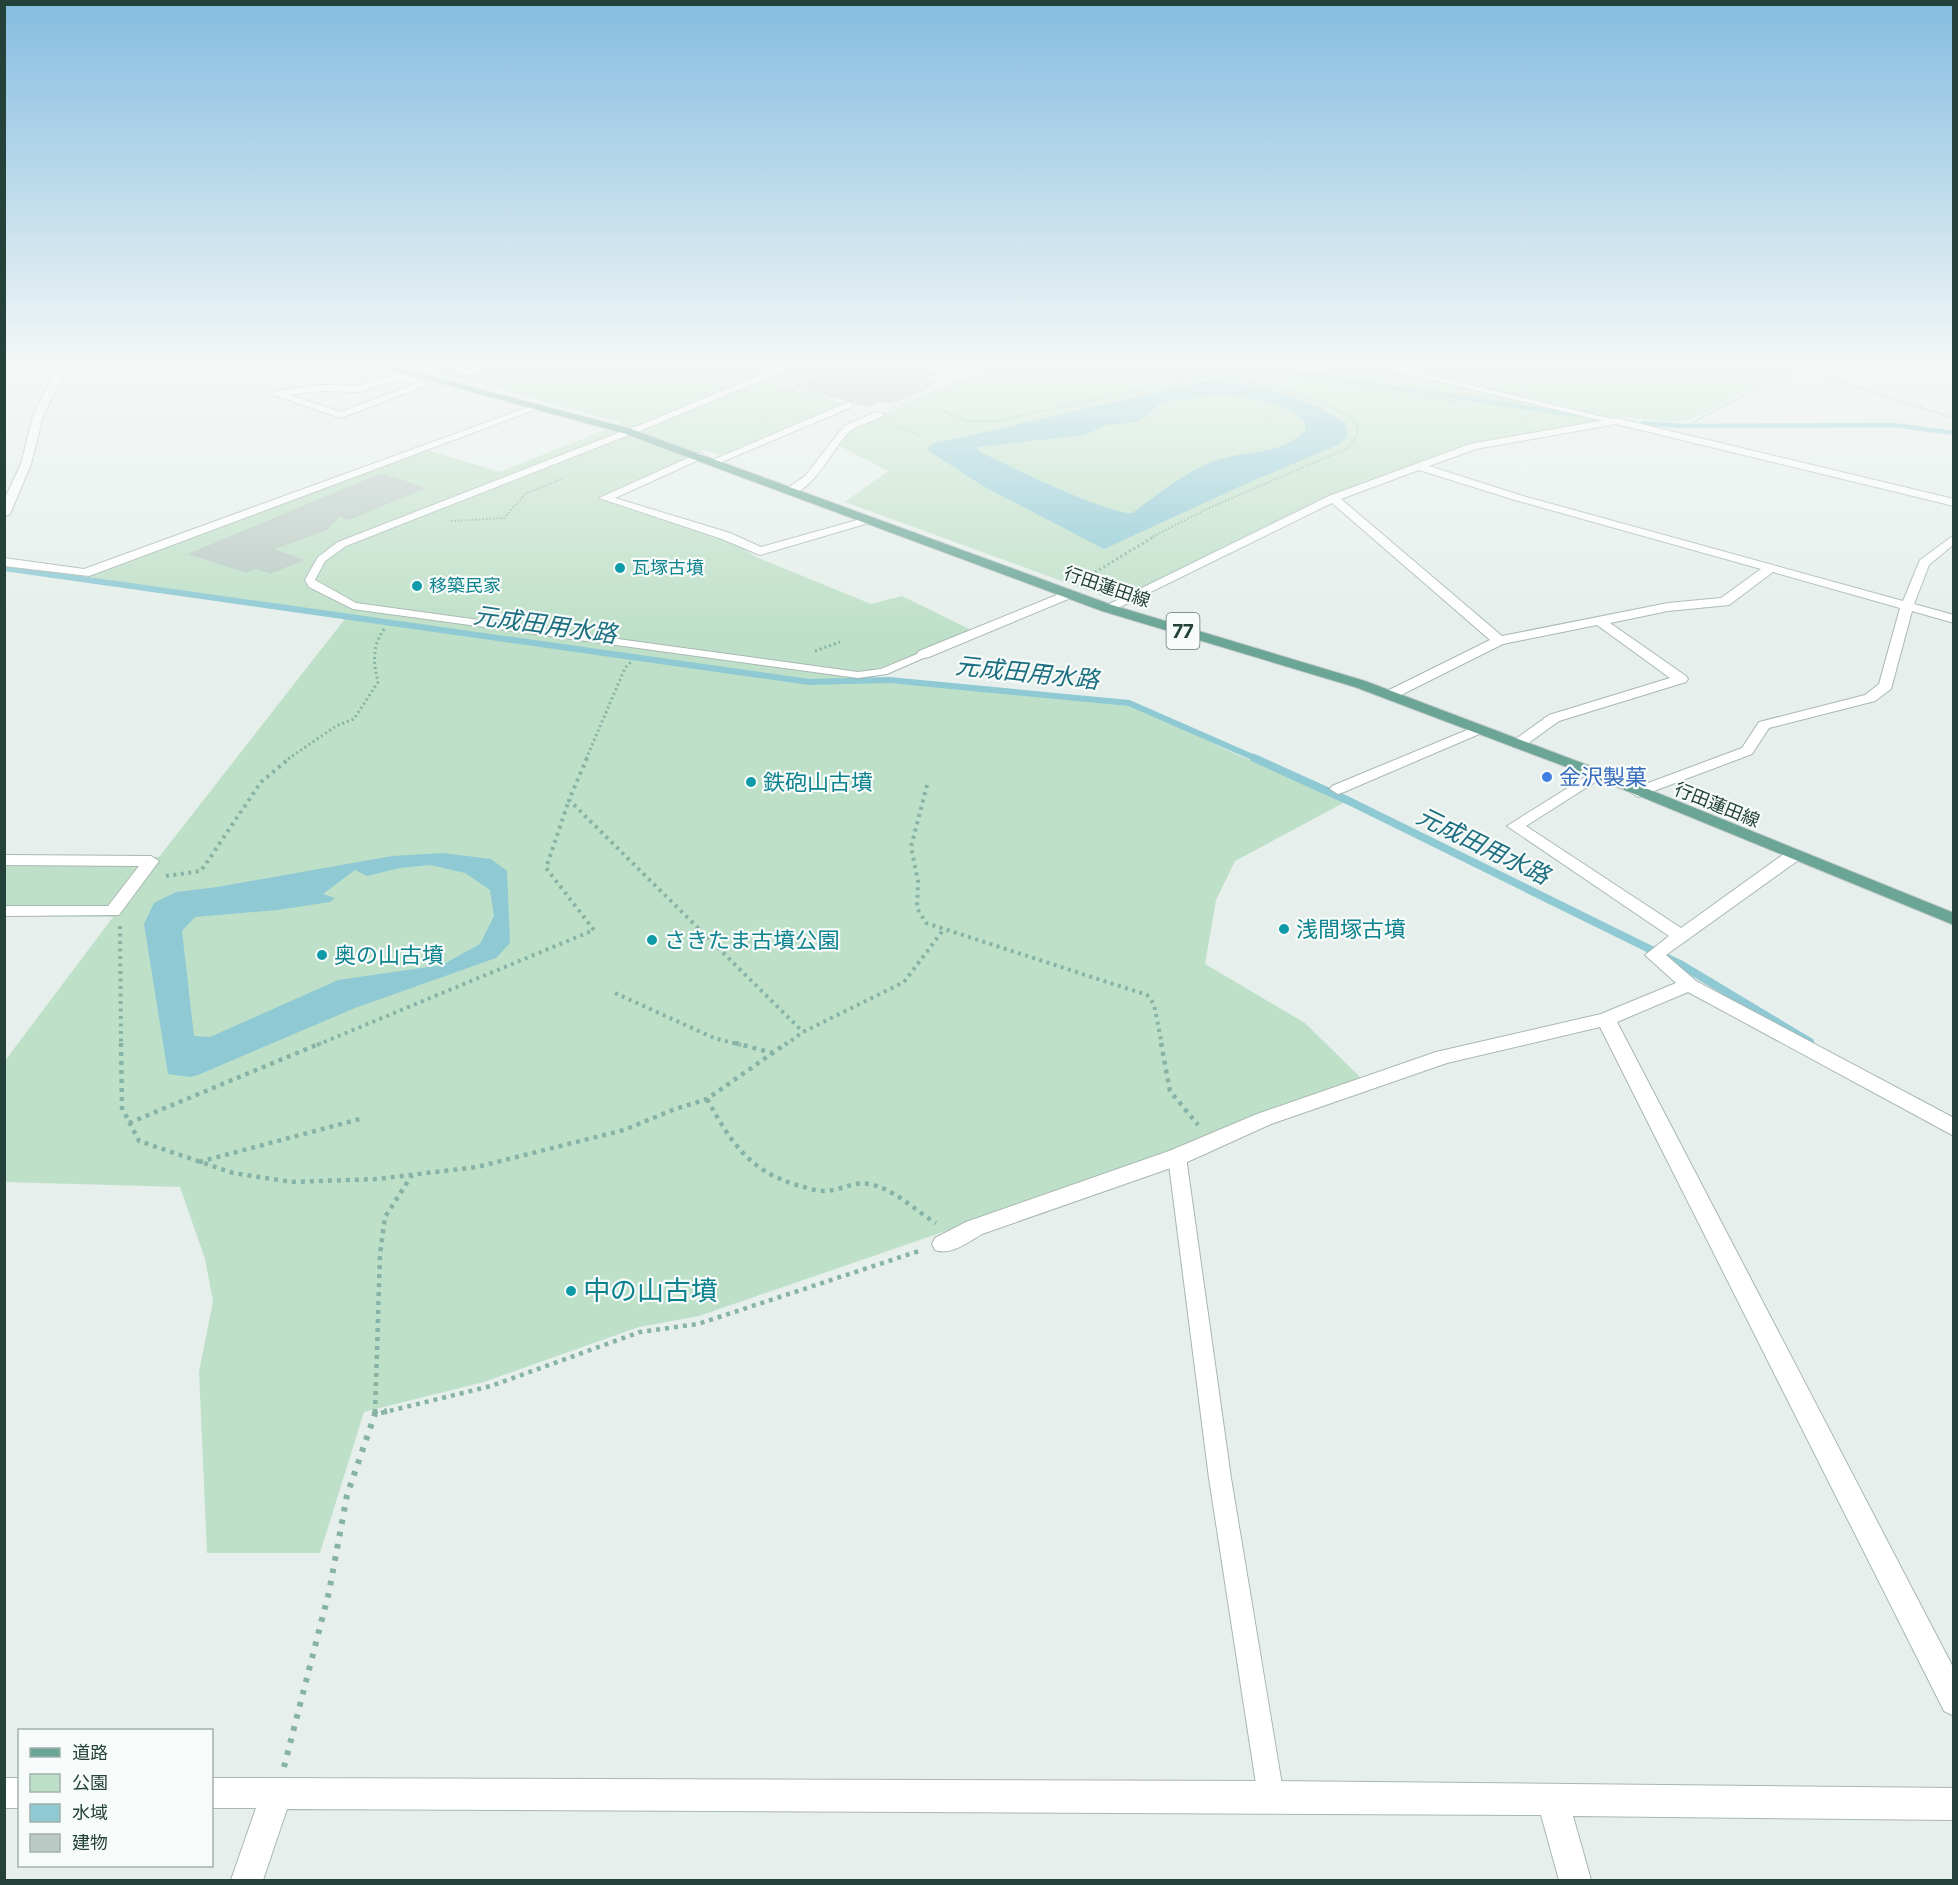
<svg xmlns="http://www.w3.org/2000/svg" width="1958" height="1885" viewBox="0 0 1958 1885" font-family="Karla,'Noto Sans JP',sans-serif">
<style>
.green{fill:#bfe0c8}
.water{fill:#8ec9d4;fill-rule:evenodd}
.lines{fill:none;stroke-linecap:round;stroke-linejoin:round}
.stream-far2{stroke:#8ec9d4;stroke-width:4.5}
.stream-far1{stroke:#8ec9d4;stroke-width:6}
.stream{stroke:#8ec9d4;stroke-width:8}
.building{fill:#bbcac4;stroke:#b8c9c2;stroke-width:1.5}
.service-casing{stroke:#a8b8b2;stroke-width:2}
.pedestrian-casing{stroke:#a8b8b2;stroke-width:2}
.minor-casing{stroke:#a8b8b2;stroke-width:2}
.primary-casing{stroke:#c2cac8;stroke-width:2}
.path-far4{stroke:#86b3a5;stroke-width:2;stroke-dasharray:1.5 2;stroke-linecap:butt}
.path-far3{stroke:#86b3a5;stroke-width:3;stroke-dasharray:2 3;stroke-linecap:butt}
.path-far2{stroke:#86b3a5;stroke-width:4;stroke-dasharray:3 4.5;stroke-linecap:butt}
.path-far1{stroke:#86b3a5;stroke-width:4.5;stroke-dasharray:4 5;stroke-linecap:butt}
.path{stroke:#86b3a5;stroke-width:6;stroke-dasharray:4.5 8;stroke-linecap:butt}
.service{fill:#fff;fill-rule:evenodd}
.pedestrian{fill:#fff;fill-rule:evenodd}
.minor{fill:#fff;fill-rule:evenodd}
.primary{fill:#6aa596;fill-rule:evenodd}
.culture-dot{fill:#0f9aa8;stroke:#f7fbf9;stroke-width:2}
.shop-dot{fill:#3f7fe0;stroke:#f7fbf9;stroke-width:2}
.labels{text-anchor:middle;stroke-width:4.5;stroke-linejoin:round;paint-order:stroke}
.far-culture-label{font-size:18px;fill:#0d838f;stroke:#f7fbf9;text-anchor:start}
.far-street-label{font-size:18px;fill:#24423a;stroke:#f7fbf9}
.shield{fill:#f7fbf9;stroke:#637a73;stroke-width:1.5}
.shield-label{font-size:21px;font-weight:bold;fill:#24423a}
.shop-label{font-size:22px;fill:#366cbe;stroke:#f7fbf9;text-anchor:start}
.culture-label{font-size:22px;fill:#0d838f;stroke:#f7fbf9;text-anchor:start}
.water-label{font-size:24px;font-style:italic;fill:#1c6f80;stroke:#f7fbf9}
.near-culture-label{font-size:27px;fill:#0d838f;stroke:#f7fbf9;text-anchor:start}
</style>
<rect width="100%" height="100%" fill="#e6efeb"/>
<path class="green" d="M409,364L882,365C871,370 834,389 825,388C805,386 787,370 767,382L845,404L720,455L704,450L596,498L726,538L756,557L871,604L902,596L973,631L875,670L874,682L1058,696L1127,705L1148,712L1225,749L1345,802L1235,861L1216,900L1205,964L1305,1023L1362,1079L1272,1109L1152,1160L699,1316L639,1327L484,1382L364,1412L320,1553H207L199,1372L213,1301L205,1259L180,1187L5,1182L4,1062L113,917L5,916V857H159L348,615L88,577L426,450L500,472L622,423Z
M1012,364H1760L1796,371L1741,394L1692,419L1673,422L1624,417L1472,444L1328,496L1125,596L1111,599L845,502L888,471L840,446L853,427L955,384Z"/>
<path class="water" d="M1206,381C1252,382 1307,396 1345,423L1348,436L1340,444L1250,482L1104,549L983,486L927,450L932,444ZM1217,395C1248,397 1282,400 1305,423V431C1278,457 1248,449 1215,461C1184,472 1158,495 1132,513C1108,515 1004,464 977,450L978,447L1085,435L1105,425L1138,422L1158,405L1169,401Z
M443,853L491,859L507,871L510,943L496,958L355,1008L198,1075L190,1077L168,1074L144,924L154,903L176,892L217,887L392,856ZM430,865L465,873L490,890L494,916L480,944L442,965L338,980L210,1037L194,1036L182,931L195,917L277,910L330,902L335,898L323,894L355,870L367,876L400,868Z"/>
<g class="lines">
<path class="stream-far2" d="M1236,364L1576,415
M1643,423L1680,426L1893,425L1954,433"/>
<path class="stream-far1" d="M4,568L809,682L889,680L1129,703L1257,759"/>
<path class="stream" d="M1254,758L1349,801L1680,964L1810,1042"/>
</g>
<path class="building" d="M850,364H903L939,373L925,379L937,382L928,385L933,386L893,403L880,401L867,406L795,386Z
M381,474L424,488L349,519L339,516L327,529L272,549L302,560L270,573L256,568L246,572L190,554Z"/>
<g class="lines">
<g class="service-casing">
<path id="service" d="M1368,364H1381L1620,421L1616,424Z
M636,426L640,429L639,431L346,546L325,561L315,580L356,603L858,672L881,669L924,651L928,652V656L887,674L858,678L353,609L309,587L305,580L318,557L338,542Z
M1177,1150L1183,1152L1186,1157L1231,1478L1284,1797L1280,1806L1271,1810L1262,1806L1258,1797L1209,1478L1168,1157L1171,1152Z"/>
</g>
<g class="pedestrian-casing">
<path id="pedestrian" d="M430,364C443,364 457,369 469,369C478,369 486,364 498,364L470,375Z
M787,364H800L640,431L631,429Z
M396,374L430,384L341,418L271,394L276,391L321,385L358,386ZM396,380L415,384L341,412L289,395L321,391L359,392Z"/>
</g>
<g class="minor-casing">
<path id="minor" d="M58,364H68L43,416L31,464L10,514L4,517V500L21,464L33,416Z
M849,402L854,405L852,407L717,464L713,465L708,462Z
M534,405L542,407L89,576L4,566V558L84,569Z
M876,412L885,414C876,422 861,423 851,430C834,444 812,498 786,493V489L805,476L844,426Z
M1616,418L1954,499V506L1616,424L1476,449L1429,466L1523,496L1903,601L1920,560L1954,535V544L1929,565L1914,604L1954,615V623L1912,611L1891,689L1875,701L1769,728L1752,754L1638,797L1630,792L1632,789L1742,748L1759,722L1865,695L1879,684L1900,608L1773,572L1729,605L1668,611L1610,623L1686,676L1688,679L1686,682L1559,721L1523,747H1513L1511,744L1513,741L1549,715L1670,678L1597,625L1503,644L1395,698H1385L1383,695L1385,692L1490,640L1332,503L1112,611H1102L1101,608L1329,496L1470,444ZM1419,470L1515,500L1761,569L1721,598L1668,603L1502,636L1341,499Z
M699,453L703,454V458L615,498L730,533L761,547L868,517L874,520L872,522L760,555L722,539L599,498Z
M1069,590L1075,594L1073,597L929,657L924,658L917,654L919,651Z
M1479,725L1484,726L1486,729L1484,732L1344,792L1338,794L1330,789L1332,786Z
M1598,769L1603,771L1606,774L1603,777L1526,826L1681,928L1788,851H1800L1802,855L1800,859L1666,955L1696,981L1954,1118V1136L1688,992L1617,1022L1954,1669V1716L1944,1711L1600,1027L1447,1063L1271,1124L1185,1163L982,1234C968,1242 951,1256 935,1250L932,1244L935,1238L966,1222L1169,1151L1257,1114L1436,1052L1601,1014L1676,983L1645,955L1669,936L1507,826Z
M4,855L151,856L159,861L119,915L4,916V906H108L139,866L4,865Z
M4,1778H20V1808H4Z
M212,1778L1271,1781L1954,1788V1820L1573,1816L1591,1880H1559L1541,1815L287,1809L263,1880H231L256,1808H212Z"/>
</g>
<g class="primary-casing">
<path id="primary" d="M370,364H384L631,429L1112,605L1365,681L1603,771L1954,913V925L1593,777L1355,687L1102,611L623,433Z"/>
</g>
<path class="path-far4" d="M1772,364L1807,371L1954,418
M1223,366L1462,403
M1205,377L1224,365
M787,386L825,398
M867,398L877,393
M895,407L1005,364
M941,410L968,421H996L1196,377C1240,377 1280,386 1320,403C1333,408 1349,414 1357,425V436L1348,448L1211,507L1152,537
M1693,422L1739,398L1807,371L1817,364
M892,424L919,435
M451,521L504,518L525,494L564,478"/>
<path class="path-far3" d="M1082,580L1155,536
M815,651L840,642
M288,759L336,726L354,719L378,682C373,662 372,645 385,628
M586,759L625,668L631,662"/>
<path class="path-far2" d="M587,758L569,800L803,1032
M927,785L911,847L918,881L917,908L926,923L1147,995L1154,1004L1162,1045
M166,876L201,871L261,782L290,758
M120,926L121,1045
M615,993L714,1038L741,1045
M317,1045L594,930L546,868L569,800
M785,1045L803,1032L904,982L944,929"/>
<path class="path-far1" d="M121,1043L122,1108L139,1141L233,1173L292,1182L377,1179L477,1167L624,1130L675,1109L707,1099L787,1043
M735,1043L773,1053
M1161,1043L1170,1091L1198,1125
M707,1099C730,1141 749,1171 797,1185C805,1187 815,1191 824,1191C839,1191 853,1181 869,1184C895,1189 914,1210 936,1223
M129,1123L321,1043
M199,1162L360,1119
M375,1413L380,1254L385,1217L412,1175
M381,1413L491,1386L640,1332L698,1324L922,1250"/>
<path class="path" d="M375,1414V1411
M284,1767L329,1592L347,1495L375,1414L387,1411"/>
<use href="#service" class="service"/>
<use href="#pedestrian" class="pedestrian"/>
<use href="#minor" class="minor"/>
<use href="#primary" class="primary"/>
</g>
<linearGradient id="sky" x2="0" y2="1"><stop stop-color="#84bce0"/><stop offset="0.58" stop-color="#f4f8f6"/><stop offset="1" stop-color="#f4f8f6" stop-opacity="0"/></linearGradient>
<rect width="1958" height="628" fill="url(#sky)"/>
<g class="culture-dot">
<circle cx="620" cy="568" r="6"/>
<circle cx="417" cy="586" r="6"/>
<circle cx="751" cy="782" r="6"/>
<circle cx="1284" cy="929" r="6"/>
<circle cx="652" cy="940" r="6"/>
<circle cx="322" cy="955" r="6"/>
<circle cx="571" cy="1291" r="6"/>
</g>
<circle class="shop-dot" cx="1547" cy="777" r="6"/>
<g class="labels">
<g class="far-culture-label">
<text x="632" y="574">瓦塚古墳</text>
<text x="429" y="592">移築民家</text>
</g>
<g class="far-street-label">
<text transform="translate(1107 587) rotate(19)" y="6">行田蓮田線</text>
<text transform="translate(1717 805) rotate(22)" y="6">行田蓮田線</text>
</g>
<rect class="shield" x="1166.5" y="613" width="33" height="36" rx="4.5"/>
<g class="shield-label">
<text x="1183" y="638">77</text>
</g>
<g class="shop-label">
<text x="1559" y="785">金沢製菓</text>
</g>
<g class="culture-label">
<text x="763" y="790">鉄砲山古墳</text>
<text x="1296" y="937">浅間塚古墳</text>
<text x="664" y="948">さきたま古墳公園</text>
<text x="334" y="963">奥の山古墳</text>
</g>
<g class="water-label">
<text transform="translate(545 625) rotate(8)" y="8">元成田用水路</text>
<text transform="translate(1027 673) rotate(6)" y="8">元成田用水路</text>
<text transform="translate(1483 846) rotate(26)" y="8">元成田用水路</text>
</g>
<g class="near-culture-label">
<text x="583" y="1300">中の山古墳</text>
</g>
</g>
<rect width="1958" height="1885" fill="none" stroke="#24423a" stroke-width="12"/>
<rect x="18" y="1729" width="195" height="138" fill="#f7fbf9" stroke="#a3b1ad" stroke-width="1.5"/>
<rect x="30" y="1748" width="30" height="9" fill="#6aa596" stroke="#a3b1ad" stroke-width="1.5"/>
<text x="72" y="1759" font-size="18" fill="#24423a">道路</text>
<rect x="30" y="1774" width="30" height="18" fill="#bfe0c8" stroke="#a3b1ad" stroke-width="1.5"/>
<text x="72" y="1789" font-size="18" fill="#24423a">公園</text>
<rect x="30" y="1804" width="30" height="18" fill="#8ec9d4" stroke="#a3b1ad" stroke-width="1.5"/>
<text x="72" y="1819" font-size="18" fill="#24423a">水域</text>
<rect x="30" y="1834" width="30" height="18" fill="#bbcac4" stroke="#a3b1ad" stroke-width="1.5"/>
<text x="72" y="1849" font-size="18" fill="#24423a">建物</text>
</svg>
